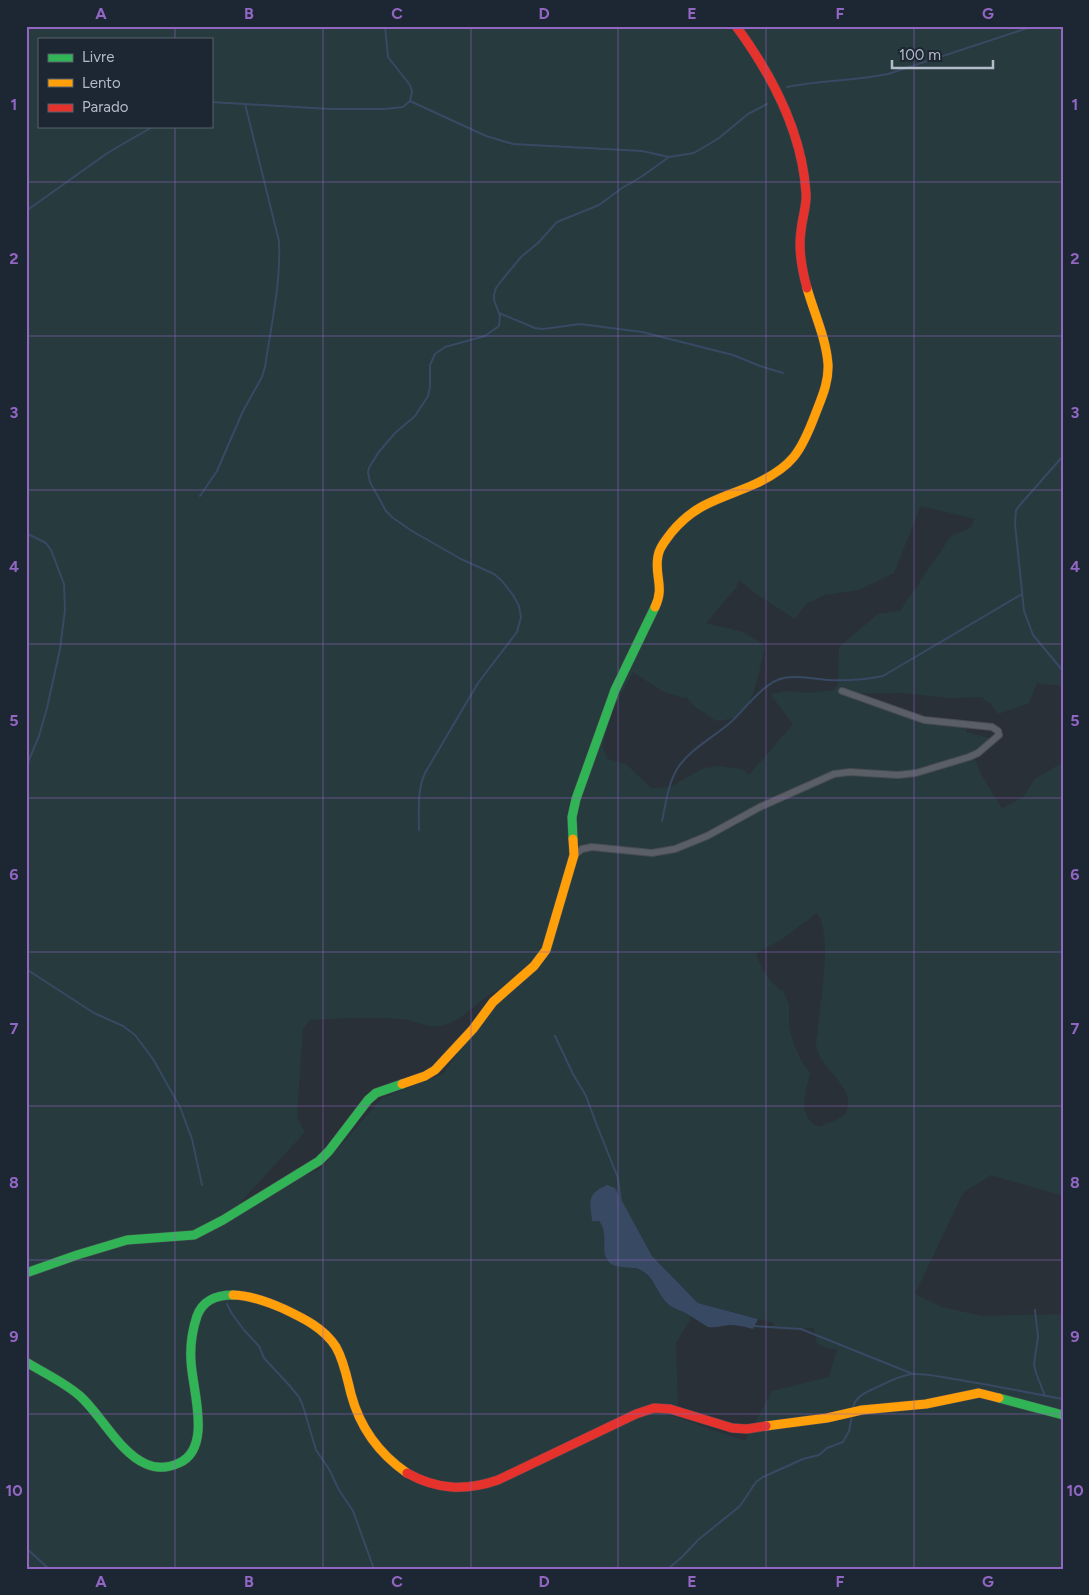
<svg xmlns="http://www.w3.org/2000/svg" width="1089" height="1595" viewBox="0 0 1089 1595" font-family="Figtree,sans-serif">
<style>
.green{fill:#273a3e;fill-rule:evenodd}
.water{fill:#384963}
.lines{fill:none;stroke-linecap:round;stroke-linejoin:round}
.stream{stroke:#384963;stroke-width:2}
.street-casing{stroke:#484c53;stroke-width:8}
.fast-casing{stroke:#484c53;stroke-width:10}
.slow-casing{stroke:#484c53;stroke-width:10}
.jam-casing{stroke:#484c53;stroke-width:10}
.street{stroke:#5a5e66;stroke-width:6}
.fast{stroke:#30b455;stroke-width:9}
.slow{stroke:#ff9f0a;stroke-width:9}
.jam{stroke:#e5322d;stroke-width:9}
.grid{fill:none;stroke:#9266c3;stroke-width:1;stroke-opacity:0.55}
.neatline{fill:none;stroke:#9266c3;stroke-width:2}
.grid-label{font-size:16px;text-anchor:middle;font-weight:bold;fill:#9266c3}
</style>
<rect width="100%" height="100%" fill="#2a3038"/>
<path class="green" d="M26,26H1063V689L1061,686L1037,683L1029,703L998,714L991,704L981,697L950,698L901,693H855L853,699L865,704L876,706L908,718L966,725V732L993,739L976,751L973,760H975L981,774L1002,809L1023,797L1035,779L1063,762V1196L991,1175L963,1193L915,1294L942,1307L982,1316L1063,1314V1569H26ZM39,39H211V126H39ZM921,506L975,519L970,528L951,536L900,611L878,614L839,647L838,684L834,690L807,693L789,691L770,694L793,724L749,775L742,769L719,766L704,768L670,787L651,788L626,764L608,759L602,746L614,707L633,672L662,691L683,698L686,697L694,706L716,721C724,720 732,719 739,715C754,706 761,663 765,646L743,632L706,623L736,588L739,580L756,594L795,619L806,604L825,595L859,590L894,573ZM817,913C833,934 820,1001 818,1028C818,1033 816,1038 816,1043C817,1064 844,1079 848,1099C849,1104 847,1109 846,1114L836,1120L819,1127C796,1116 806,1092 810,1073L801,1060L793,1042L789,1026V1004L783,991H781C767,978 763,971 756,954L782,939ZM512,990L489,1010L443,1074L382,1098L320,1169L241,1202L305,1132L297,1117L303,1029L310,1020C341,1018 372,1017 402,1019C415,1020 426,1028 439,1026C462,1023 475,1002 494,992C498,989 507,990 512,990ZM607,1185L615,1188L652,1256L699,1303L774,1323L773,1329L814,1328L817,1343L826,1348L837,1349L829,1377L772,1391L745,1441L662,1412L678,1406L676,1343L689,1321H690V1316L668,1304L644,1271L606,1260C605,1255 604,1251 604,1246C604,1236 606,1230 599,1221H592L591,1214L597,1190Z"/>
<path class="water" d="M607,1185L615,1188L652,1256L698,1303L758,1319L753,1329C746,1327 736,1325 729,1325C721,1326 716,1328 708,1327C700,1322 693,1317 685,1313C680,1310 672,1308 668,1304C658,1295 655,1280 644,1272C635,1264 615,1271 608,1261C599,1250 610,1235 599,1221H592C590,1202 586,1194 607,1185Z"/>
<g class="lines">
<path class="stream" d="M787,87C821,80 854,81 888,74L1034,26
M410,101L486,136L513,144L642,151L669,157L694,153L719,138L748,114L767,104
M211,102L330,109H385L403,107L410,101L412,92L410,85L388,57L385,26
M26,211L109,152L154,126
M499,313L535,328L543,329L580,324L642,332L733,355L760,366L783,373
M1063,456L1019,506L1016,510L1015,524L1024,611L1033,635L1063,671
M200,496L217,471L243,411L262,377L265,367C271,326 281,283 279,241L245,104
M26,533L46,543L51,550L64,584L65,610L60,649L47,708L39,736L26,767
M662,821C666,803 668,782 679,766C692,748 714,737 731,722C745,709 765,681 784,678C798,675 815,679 829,680C849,681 864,680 883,676L1022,594
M419,830C419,811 417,790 425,773L478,683L517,632L521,617L519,606L513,595L502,581L494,574L461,559L412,531L393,518L386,511L370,482L368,472L369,468L378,453L395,433L415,416L428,396L430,387V365L435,354L445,347L485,336L499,326L500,316L494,300V295L496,288L502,280L521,257L538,243L557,222L599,205L622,188L641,177L669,157
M26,969L94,1013L123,1026L135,1035L153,1059L180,1107L192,1139L202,1185
M555,1036L573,1074L586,1096L596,1123L618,1178L621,1202
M227,1304L232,1314L244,1330L259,1346L264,1358L289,1385L299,1397L303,1406L316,1450L329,1469L339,1490L353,1511L374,1569
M1035,1310L1038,1337L1034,1364L1036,1373L1045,1396
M754,1326L801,1329L913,1374
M853,1409C854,1398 864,1393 873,1389C886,1383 898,1376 912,1374C926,1373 941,1377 954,1379C990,1385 1026,1392 1063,1399
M26,1548L49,1569
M668,1569L683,1556L698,1540L740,1506L756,1482L763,1477L803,1459L819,1455L827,1448L843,1442L849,1431L852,1416"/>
<g class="street-casing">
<path id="street" d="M574,855L582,849L592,847L652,853L675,849L707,836L760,807L834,774L850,772L898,775L916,773L969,757L978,753L999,735L998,731L992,727L924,720L842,691"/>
</g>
<g class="fast-casing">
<path id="fast" d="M573,839L572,817L576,799L615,690L655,607
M26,1273L77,1255L127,1240L194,1235L223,1220L319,1161L329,1151L368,1100L376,1093L402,1084
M26,1362C44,1373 64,1382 80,1396C102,1416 119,1452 146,1464C157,1469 168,1468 179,1463C213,1448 192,1389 191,1361C190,1346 192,1331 197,1316C203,1300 216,1295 233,1295
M999,1398L1063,1415"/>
</g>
<g class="slow-casing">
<path id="slow" d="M655,607C665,587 654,575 658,556C659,547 666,540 671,533C696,502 722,499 755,484C792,467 801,452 815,415C821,399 829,383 828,364C826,338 814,313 807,288
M402,1084L425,1076L435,1070L473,1029L493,1002L534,966L546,950L574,855L573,839
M233,1295C250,1295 268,1302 284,1309C303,1318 324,1328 336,1347C344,1361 347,1378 351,1394C360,1428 378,1453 407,1473
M766,1426L827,1418L862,1410L926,1404L979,1393L999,1398"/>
</g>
<g class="jam-casing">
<path id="jam" d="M736,26C772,75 802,131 806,193C807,206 802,218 801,231C798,250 802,270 807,288
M407,1473C437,1490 466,1491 498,1480L636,1414L654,1408L670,1409L732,1428L747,1429L766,1426"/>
</g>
<use href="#street" class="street"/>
<use href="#fast" class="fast"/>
<use href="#slow" class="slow"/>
<use href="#jam" class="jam"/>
</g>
<path class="grid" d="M175,26V39M323,26V1569M471,26V1569M618,26V1569M766,26V1569M914,26V1569M175,126V1569M26,182H1063M26,336H1063M26,490H1063M26,644H1063M26,798H1063M26,952H1063M26,1106H1063M26,1260H1063M26,1414H1063"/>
<rect width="1089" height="1595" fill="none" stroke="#1d2633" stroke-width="55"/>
<rect x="38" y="38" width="175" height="90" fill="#1d2633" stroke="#59626f"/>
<rect x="48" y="54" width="25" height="8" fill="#30b455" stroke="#59626f"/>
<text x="82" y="62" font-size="15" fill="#b4bcc9">Livre</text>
<rect x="48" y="79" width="25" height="8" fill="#ff9f0a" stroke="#59626f"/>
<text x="82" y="88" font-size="15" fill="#b4bcc9">Lento</text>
<rect x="48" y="104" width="25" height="8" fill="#e5322d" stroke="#59626f"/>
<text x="82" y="112" font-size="15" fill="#b4bcc9">Parado</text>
<path d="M892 60v8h101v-8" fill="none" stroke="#b4bcc9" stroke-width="2.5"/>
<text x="899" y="60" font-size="15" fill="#b4bcc9" stroke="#1d2633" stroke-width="4" paint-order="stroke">100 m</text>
<rect x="28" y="28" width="1034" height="1540" class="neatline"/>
<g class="grid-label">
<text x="101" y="19">A</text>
<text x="249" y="19">B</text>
<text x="397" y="19">C</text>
<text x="544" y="19">D</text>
<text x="692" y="19">E</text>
<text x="840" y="19">F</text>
<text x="988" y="19">G</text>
<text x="14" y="110">1</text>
<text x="1075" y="110">1</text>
<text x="14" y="264">2</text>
<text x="1075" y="264">2</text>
<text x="14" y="418">3</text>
<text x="1075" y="418">3</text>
<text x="14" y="572">4</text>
<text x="1075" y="572">4</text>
<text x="14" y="726">5</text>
<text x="1075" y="726">5</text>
<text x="14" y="880">6</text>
<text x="1075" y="880">6</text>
<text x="14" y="1034">7</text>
<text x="1075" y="1034">7</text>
<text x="14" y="1188">8</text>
<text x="1075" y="1188">8</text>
<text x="14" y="1342">9</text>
<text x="1075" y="1342">9</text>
<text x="14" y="1496">10</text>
<text x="1075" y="1496">10</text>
<text x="101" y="1587">A</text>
<text x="249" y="1587">B</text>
<text x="397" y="1587">C</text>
<text x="544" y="1587">D</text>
<text x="692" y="1587">E</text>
<text x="840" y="1587">F</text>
<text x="988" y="1587">G</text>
</g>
</svg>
